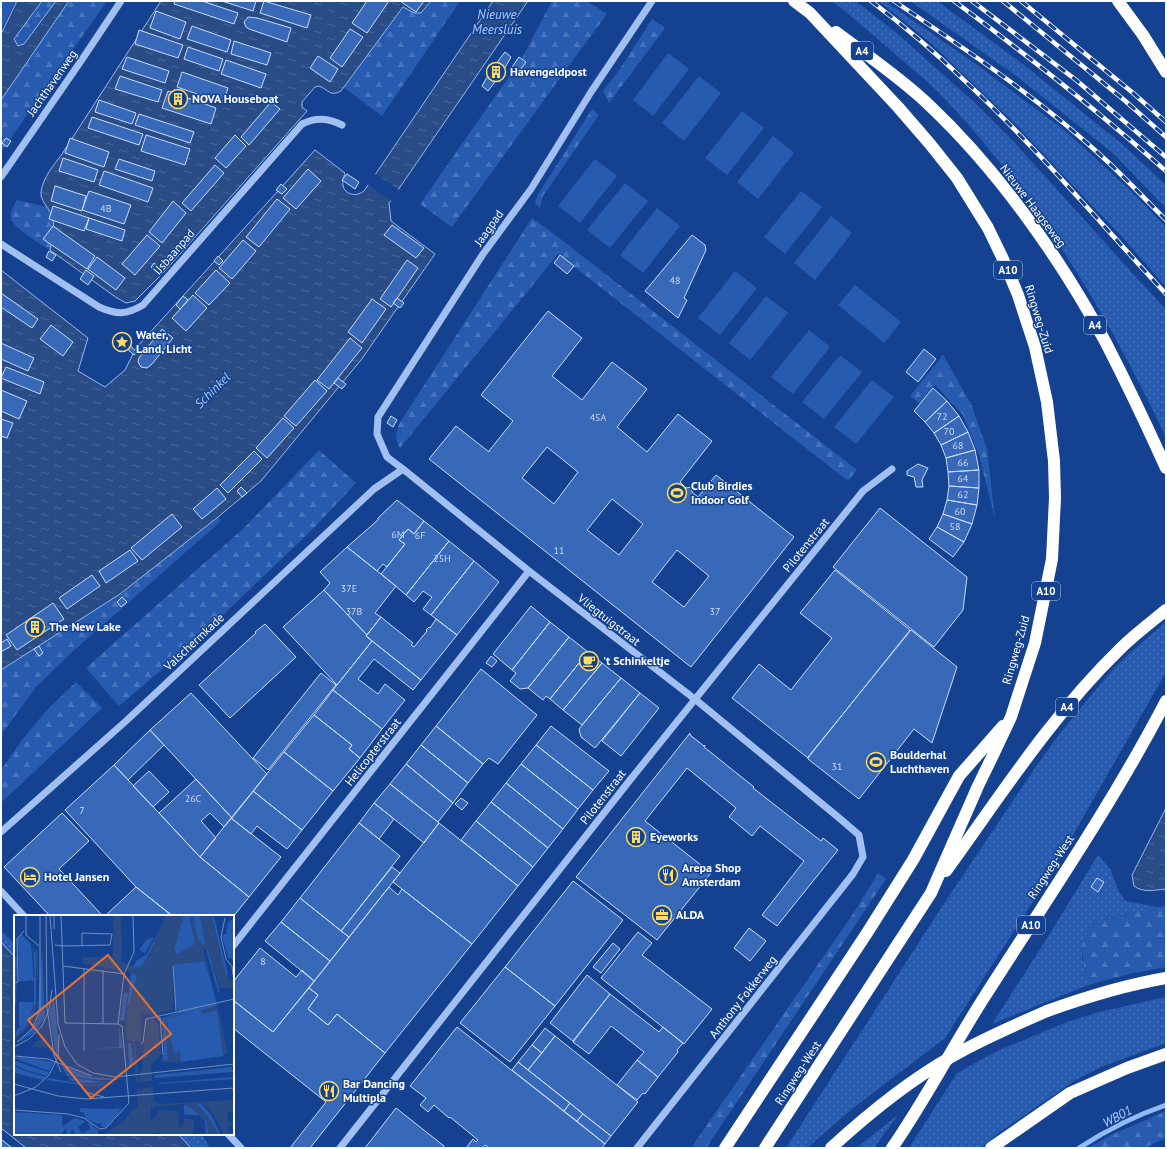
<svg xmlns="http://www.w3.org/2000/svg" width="1167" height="1149" viewBox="0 0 1167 1149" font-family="'PT Sans',sans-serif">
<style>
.grass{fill:url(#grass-dots)}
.forest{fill:url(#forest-firs)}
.pitch{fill:#265bb0}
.water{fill:url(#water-ripples);stroke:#93baf4}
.pier{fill:#144291}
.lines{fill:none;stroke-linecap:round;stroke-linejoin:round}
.stream{stroke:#93baf4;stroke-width:5}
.building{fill:#3869b8;stroke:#c8dcfc;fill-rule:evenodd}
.minor{stroke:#a1c0f1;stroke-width:7}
.highway{stroke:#fff;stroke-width:12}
.rail-casing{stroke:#fff;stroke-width:4.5}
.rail{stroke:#144291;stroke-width:3;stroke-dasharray:9;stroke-linecap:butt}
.highway-bridge{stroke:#fff;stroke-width:12}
.labels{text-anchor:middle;stroke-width:3;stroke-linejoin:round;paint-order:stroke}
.number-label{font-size:10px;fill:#cddaed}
.shield{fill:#144291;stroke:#b8c6de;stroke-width:1}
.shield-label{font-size:11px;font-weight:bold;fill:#fff}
.poi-label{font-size:12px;font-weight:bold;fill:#fff;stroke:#144291;text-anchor:start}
.street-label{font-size:12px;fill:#fff;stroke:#144291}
.water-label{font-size:13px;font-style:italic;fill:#adcaf8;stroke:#144291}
.inset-river{fill:none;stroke:#294c87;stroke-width:2}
.inset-road{fill:none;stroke:#728ebd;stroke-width:1}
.view{fill:#eb7230;fill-opacity:0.15;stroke:#eb7230;stroke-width:2}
.inset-edge{fill:none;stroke:#fff;stroke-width:2}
</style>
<defs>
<pattern id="grass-dots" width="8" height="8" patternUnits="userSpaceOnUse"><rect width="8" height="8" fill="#265bb0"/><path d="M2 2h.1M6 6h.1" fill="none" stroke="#4774bc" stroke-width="1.8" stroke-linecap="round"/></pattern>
<pattern id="forest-firs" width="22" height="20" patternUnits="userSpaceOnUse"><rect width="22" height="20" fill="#265bb0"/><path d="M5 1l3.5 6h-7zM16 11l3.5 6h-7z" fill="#4774bc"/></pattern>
<pattern id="water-ripples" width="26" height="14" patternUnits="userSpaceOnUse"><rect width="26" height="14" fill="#294c87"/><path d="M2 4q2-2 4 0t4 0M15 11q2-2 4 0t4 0" fill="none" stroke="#496799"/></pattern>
</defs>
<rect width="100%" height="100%" fill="#144291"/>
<path class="grass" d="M832,1H855L892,29L974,102L1013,141L1166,310V437C1106,312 1034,190 936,90C926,80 915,71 904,62C881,41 857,21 832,1Z
M879,1H885L980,67L1063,129L1129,189L1166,227V287L1123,238L1017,126L932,44Z
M910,1H937L1024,65L1122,144L1166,185V208L1113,153L1015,75Z
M1166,622V672L1049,877L945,1038L852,1109L807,1148H786L947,899L1037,765L1061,732L1112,670L1132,651Z
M1098,855L1110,869L1118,890L1125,901L1157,907L1102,920L1083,942L1082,958L1088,985L992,1024L1046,940Z
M1,930L15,945V957L1,942Z
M1166,997V1043L1101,1067L1074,1081L1000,1132L981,1148H909L957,1073L997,1051L1067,1022L1099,1012Z
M898,1115L874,1148H857L860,1145Z
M186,1134H202L210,1148H191L181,1138Z"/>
<path class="forest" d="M42,1H56L24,44L18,46L14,39Z
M69,1H107L1,152V100Z
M431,1H460L382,116L343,87L404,7L414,13L424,11Z
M552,1H587L607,14L568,67L452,227L420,204L522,58Z
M652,19L665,28L609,103L603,91L620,69Z
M592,109L599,115L543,196L540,208L535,203L537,196Z
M17,200L47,207C55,222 55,235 50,250C41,244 13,228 11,218C10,212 14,205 17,200Z
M532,218L558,237L857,470L848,481L558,254L400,448C394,439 396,433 399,424Z
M943,355L971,404L987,449L995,519L979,455L963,415L935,385L921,404L910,396Z
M319,450L356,483L315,527L199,638L119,706L86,668L245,527Z
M218,517L221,521L70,654L36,687L1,735V670L120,594Z
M76,682L102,708L1,803V770L22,740L46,711Z
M878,873L886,879L706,1148H691L855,911Z
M1166,906V967L1133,973L1088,985C1083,963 1074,930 1102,920C1108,918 1115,917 1120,916C1136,912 1151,907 1166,906Z
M1166,1111V1138L1144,1148H1088L1109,1136Z"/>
<path class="pitch" d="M1,1H16L1,30Z
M668,53L689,69L653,116L633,100Z
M699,76L721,93L684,141L662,123Z
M742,111L764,128L727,175L705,158Z
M773,136L794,153L758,199L737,182Z
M595,159L617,176L580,223L558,206Z
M625,183L648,201L610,248L587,230Z
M801,191L822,207L785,254L764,237Z
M657,208L680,226L643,273L620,255Z
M831,216L852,233L815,280L794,263Z
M735,271L757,288L720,335L698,318Z
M855,285L901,322L884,343L838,305Z
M766,296L788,313L750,360L729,343Z
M809,330L830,347L793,394L771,377Z
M840,355L862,372L824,419L802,402Z
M872,380L894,397L856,444L834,427Z"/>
<path class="water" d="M17,1H42L14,39L18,46L24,44L56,1H69L1,100V34Z
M161,1H431L421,13H414L403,7L341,91C330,97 329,90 319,86L315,87L302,102V107L307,111L164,272L135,301L126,303L117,298L50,250C53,238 56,226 51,214C48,207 40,200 41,192C43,177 54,165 62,154Z
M493,1H528L389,203L391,221L435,254L361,360L261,481L218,517L120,594L1,670V270L88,338L78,371L105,387L125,370L136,348L315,150L345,173C344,177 342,181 343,186C345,195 357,197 364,191Z
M1166,808V889C1155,890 1143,893 1134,886L1132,875Z
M1,942L15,957V1134H178L191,1148H26L1,1128Z"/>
<path class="pier" d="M374,173L399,190L391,201L367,184Z"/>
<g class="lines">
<path class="stream" d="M1079,1148C1105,1131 1137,1115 1166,1105"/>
</g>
<path class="building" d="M175,1H202L238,13L234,24L174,4Z
M222,1H256L253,11Z
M264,1L311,15L307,28L260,13Z
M367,1H389L367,33L352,23Z
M400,1H424L416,12Z
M156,11L186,22L180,39L150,28Z
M248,17L257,18L291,28L287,42L249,29L246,27L244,22Z
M192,26L231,40L227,52L187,39Z
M350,29L363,37L342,67L330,58Z
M139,30L183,45L178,58L135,44Z
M234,41L271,53L267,65L231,54Z
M188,47L223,59L219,71L184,59Z
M505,52L511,57L503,71L504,73L502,75L498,78L488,91L482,86L490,72V69L493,65H495Z
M318,56L338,69L330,82L310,68Z
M127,57L169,71L165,83L122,69Z
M519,57L526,62L517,74L510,70Z
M226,60L266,74L261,88L221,74Z
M182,72L228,88L223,103L177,87Z
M120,76L162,90L158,102L115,89Z
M168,91L216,108L211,124L162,108Z
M99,100L136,113L132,124L95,112Z
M271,102L280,109L249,145L241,137Z
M139,114L194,132L190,143L135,125Z
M92,117L143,134L139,145L88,128Z
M146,135L190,149L185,165L141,151Z
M235,135L246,146L226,168L215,158Z
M6,138L11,141L7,147L2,143Z
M70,138L109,152L104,167L65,153Z
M63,158L98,170L94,182L59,171Z
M119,159L155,171L152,181L115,169Z
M215,165L224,173L191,211L182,203Z
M308,169L321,181L296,209L283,198Z
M104,171L153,188L148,202L99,185Z
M347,174L359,182L355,189L342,180Z
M281,184L287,189L282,194L276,190Z
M55,186L86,196L82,211L51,201Z
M89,191L131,205L124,224L82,210Z
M277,199L290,209L259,247L246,237Z
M173,201L186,213L162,243L149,232Z
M53,206L89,218L84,231L49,219Z
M89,218L125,230L122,241L86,229Z
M392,225L424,248L416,258L384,235Z
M53,226L95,256L87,269L43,239Z
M147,235L160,246L135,275L122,264Z
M692,235L705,245L706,250L684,298L687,300L678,318L645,291Z
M243,240L256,251L232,279L219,268Z
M49,251L56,255L52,261L46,257Z
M560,255L574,266L567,274L554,263Z
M218,256L223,261L219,265L214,261Z
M97,257L125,278L116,290L88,269Z
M407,260L418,268L391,307L380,299Z
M154,263L160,268L157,272L151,267Z
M86,270L94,276L88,285L80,279Z
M216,270L230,283L209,305L195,293Z
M1,293L38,319L32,328L1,307Z
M193,295L207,308L186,331L172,318Z
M183,296L188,300L180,309L176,305Z
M397,298L404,303L400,308L393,303Z
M372,299L386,309L362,343L348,332Z
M548,311L582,338L552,376L582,400L612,362L647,389L617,427L647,452L678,414L712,441L680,482L686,488L691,487L692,492L698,497L716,475L794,537L691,667L429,459L456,426L489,452V451L513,421L481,395ZM547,447L578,472L554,504L522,478ZM612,499L643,524L619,555L587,530ZM677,550L709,576L684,607L652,582Z
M51,325L73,342L63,356L40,339Z
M162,329L173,338L152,364L147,368L141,367L138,362L139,358Z
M350,338L362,348L329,389L317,380Z
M126,342L137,352L134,355L123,345Z
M1,343L34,358L28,371L1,359Z
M924,349L936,359L918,382L906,372Z
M6,367L44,382L40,394L1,378Z
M338,378L346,384L342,389L334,383Z
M315,380L327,391L296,426L284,416Z
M933,388L947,401L925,422L914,411Z
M1,390L27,401L19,419L1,411Z
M947,401L959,416L934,433L925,422Z
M391,416L397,420L393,427L387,423Z
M959,416L968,432L941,445L934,433Z
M283,418L294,428L267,458L256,448Z
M1,419L13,423L7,438L1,436Z
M968,432L975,450L946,458L941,445Z
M975,450L979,470L948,472L946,458Z
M254,451L262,459L228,493L220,485Z
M918,464L928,468L922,480L923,487H916L914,477L907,475V471Z
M979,470V488L949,486L948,472Z
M949,486L979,488L977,505L947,500Z
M241,487L247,493L242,497L237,491Z
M217,488L226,499L202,519L193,509Z
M397,500L424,521L414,534L408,529L399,540L405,544L387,567L383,564L377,571L347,547L378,520V518Z
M947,500L977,505L972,524L943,514Z
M880,508L967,577L963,610L934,647L833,567Z
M172,514L182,527L142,560L131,548Z
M943,514L972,524L964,542L937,527Z
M424,521L449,541L406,595L381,574L405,544L399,540L408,529L414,534Z
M937,527L964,542L953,557L929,539Z
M449,541L474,561L431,615L423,609L432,597L423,591L414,602L406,595Z
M347,547L396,586L375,613L381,617L367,635L324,590L330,583L320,572Z
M130,550L138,561L106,583L99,571Z
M474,561L499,582L457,635L431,615Z
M835,570L910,630L808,758L732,698L759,664L791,690L832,638L800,613Z
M92,575L100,586L67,609L59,598Z
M324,590L367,635L366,636L372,641L337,685L283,627Z
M122,597L127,602L121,607L117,602Z
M53,603L64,619L17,650L6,635Z
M531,606L550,622L512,670L493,654Z
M381,617L413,643L411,645L414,647L427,631L426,630L429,627L430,628L436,619L457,635L421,680L366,636Z
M550,622L569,637L528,688L520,689L510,681L516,673L512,670Z
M265,624L296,657L230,718L199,685L256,633L255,632Z
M911,630L957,667L932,743L914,729L859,799L808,759V757Z
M569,637L588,652L550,699L546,696L543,700L528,688Z
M7,639L11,646L1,652V643Z
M372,641L421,680L413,690L374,659L358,679L378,694L385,684L405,700L382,729L333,690Z
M39,646L43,653L39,656L34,649Z
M588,652L602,663L563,710L550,699Z
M491,656L497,661L492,667L486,663Z
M602,663L621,678L582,725L563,710Z
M481,669L537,715L498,764L489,758L483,764L436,726Z
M321,673L336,685L268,770L253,758Z
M621,678L640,693L595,748L581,737L579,729Z
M333,690L382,729L360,758L349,749L352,745L314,715Z
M191,693L267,774L232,818L150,730Z
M640,693L659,708L621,756L602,741Z
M314,715L352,745L349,749L360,758L333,791L284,752Z
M436,726L483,764L468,783L421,745Z
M551,726L609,771L593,790L536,745Z
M150,730L164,745L128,780L114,765Z
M690,733V735L704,746L705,745L704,747L754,787L753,788L762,795L821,841L823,838L838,850L777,926L762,915L804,861L760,826L752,836L729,817L736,808L687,768L645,821L711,873L657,940L576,877Z
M421,745L468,783L453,803L406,764Z
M536,745L593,790L578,809L521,764Z
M284,752L333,791L302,830L253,791Z
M406,764L453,803L438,822L390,784Z
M521,764L578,809L563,829L506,783Z
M114,765L200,857L249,897L233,917V916H173L136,887L65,810Z
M149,771L169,792L153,807L133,786Z
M196,779L232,818L224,827L210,813L201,821L216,838L200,857L159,813Z
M506,783L563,829L548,848L491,802Z
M390,784L439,823L424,843L374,803Z
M253,791L302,830L287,849L257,826L251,834L231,818Z
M461,798L468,803L462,810L455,804Z
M491,802L548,848L533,867L476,821Z
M374,803L394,819L379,839L359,823Z
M62,813L89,841L59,869L101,914L99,916H50L4,867Z
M231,818L281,857L249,897L200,857Z
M476,821L533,867L518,886L461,840Z
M359,823L400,856L341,931L300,898Z
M439,823L518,886L472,944L393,882Z
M392,867L400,873L349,937L341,931Z
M1097,878L1104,882L1098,892L1091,887Z
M573,881L623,920L555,1006L505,967Z
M136,887L151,899L172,916H105Z
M389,887L398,895L402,889L472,944L385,1053L337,1014L328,1025L308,1009L318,995L309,988Z
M300,898L349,937L330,961L281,922Z
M281,922L330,961L314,981L265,941Z
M749,928L766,941L750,961L734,948Z
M638,932L652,943L642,955L712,1009L684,1044L601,978Z
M613,943L620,949L601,973L593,967Z
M260,948L296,977L302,970L314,981L273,1032L233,1000V982Z
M505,967L555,1006L510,1062L460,1023Z
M587,975L610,994L573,1041L550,1023Z
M309,988L318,995L308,1009L328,1025L337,1014L385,1053L310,1148H290L326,1102L233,1028V1000L273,1032Z
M610,994L659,1032L663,1027L683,1043L677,1050L678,1052L658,1077L637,1060L644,1052L611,1026L589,1054L573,1042Z
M457,1027L605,1144L602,1148H489L485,1145L482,1148H466L473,1139L476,1142L478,1140L450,1117L449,1118L434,1105L428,1112L420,1105L426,1098L410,1086Z
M545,1028L555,1036L542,1053L532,1045Z
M555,1036L638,1102L611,1136L528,1070Z
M532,1045L542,1053L528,1070L518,1062Z
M637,1060L658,1077L645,1094L643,1093L637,1100L617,1085Z
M518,1062L570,1103L564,1111L512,1070Z
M570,1103L583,1114L577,1121L564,1111Z
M396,1108L444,1146L443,1148H365Z
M583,1114L611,1136L605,1144L577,1121Z
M1,1139L12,1148H1Z"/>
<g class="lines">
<path class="minor" d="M1,177L83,58L121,1
M1,244L99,307C117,315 126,315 143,305L302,124C316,117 328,118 342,125
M1,832L126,721L374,489L403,469
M1,891L24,916
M233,946L529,571
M228,1134L241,1148
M340,1148L630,780L863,491L892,469
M637,1148L853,874L863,857L859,835L838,817L696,700L529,571L403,469L387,457L377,434L378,417L483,254L531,189L591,92L652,1"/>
<path class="highway" d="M1118,1L1143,35L1166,72
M836,32C868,56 901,78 929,105C998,170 1061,259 1106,343C1127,384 1147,426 1166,468
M946,871C1001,795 1052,715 1120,649C1134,635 1150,623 1166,610
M1047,1011C1086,997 1125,985 1166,978
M725,1148L867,933L913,860L959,776L1003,726
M765,1148L931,893L978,786L995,751L1011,717L1035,643L1052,559L1055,498L1054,461L1047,402L1035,347L1018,295L1003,259L988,228L957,178L930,144L898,107L810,13L794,1
M892,1148C926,1099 953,1046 985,996C1047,899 1113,803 1166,701
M991,1148L1070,1093L1127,1068L1166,1054"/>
<g class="rail-casing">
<path id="rail" d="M871,1C904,26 936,53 966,82C1037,148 1100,223 1166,294
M894,1C968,51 1043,101 1108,162C1128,181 1147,201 1166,220
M954,1C1027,55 1098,111 1166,171
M972,1L1076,80L1166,157
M1003,1L1123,99L1166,137
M1021,1L1133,93L1166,122"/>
</g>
<use href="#rail" class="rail"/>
<path class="highway-bridge" d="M831,1148C868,1114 907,1082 951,1057C982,1039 1015,1025 1047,1011"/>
</g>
<defs>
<g id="building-ring" transform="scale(1)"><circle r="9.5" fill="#144291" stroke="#ffdc61" stroke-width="1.5"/><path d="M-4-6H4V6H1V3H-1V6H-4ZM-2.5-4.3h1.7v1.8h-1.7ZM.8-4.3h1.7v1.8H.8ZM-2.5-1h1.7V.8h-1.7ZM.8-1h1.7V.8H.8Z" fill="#ffdc61"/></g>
<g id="sight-ring" transform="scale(1)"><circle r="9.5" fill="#144291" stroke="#ffdc61" stroke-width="1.5"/><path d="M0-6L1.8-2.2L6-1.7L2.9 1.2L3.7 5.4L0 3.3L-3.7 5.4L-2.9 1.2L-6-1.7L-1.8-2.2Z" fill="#ffdc61"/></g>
<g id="stadium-ring" transform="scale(1)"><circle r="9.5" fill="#144291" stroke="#ffdc61" stroke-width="1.5"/><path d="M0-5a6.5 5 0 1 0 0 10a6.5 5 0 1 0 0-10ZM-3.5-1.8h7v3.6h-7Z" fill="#ffdc61"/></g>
<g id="cafe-ring" transform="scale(1)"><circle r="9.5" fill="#144291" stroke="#ffdc61" stroke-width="1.5"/><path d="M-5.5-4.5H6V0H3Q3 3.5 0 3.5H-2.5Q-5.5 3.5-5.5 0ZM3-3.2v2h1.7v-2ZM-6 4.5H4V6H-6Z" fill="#ffdc61"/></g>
<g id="restaurant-ring" transform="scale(1)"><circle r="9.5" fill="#144291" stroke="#ffdc61" stroke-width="1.5"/><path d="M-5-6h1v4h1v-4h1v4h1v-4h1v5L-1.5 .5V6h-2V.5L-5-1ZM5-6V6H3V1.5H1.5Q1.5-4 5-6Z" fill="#ffdc61"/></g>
<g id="hotel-ring" transform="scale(1)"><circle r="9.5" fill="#144291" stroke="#ffdc61" stroke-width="1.5"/><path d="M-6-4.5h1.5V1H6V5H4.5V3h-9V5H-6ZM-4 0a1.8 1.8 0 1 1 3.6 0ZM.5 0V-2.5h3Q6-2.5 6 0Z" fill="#ffdc61"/></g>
<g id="office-ring" transform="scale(1)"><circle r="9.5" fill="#144291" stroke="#ffdc61" stroke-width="1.5"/><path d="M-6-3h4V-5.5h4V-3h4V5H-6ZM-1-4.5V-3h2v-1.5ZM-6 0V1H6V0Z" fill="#ffdc61"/></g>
</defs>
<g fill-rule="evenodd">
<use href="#building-ring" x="496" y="72"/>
<use href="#building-ring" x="178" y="99"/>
<use href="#sight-ring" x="122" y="342"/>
<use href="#stadium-ring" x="677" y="493"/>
<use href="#building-ring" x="35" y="627"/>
<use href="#cafe-ring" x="589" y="661"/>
<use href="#stadium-ring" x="876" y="762"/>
<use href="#building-ring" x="636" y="837"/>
<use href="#restaurant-ring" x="668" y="875"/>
<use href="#hotel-ring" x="30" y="877"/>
<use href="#office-ring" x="662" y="915"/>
<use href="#restaurant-ring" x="329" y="1091"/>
</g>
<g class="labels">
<g class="number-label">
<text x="106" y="212">4B</text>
<text x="675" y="284">48</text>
<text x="942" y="420">72</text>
<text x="598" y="421">45A</text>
<text x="949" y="435">70</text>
<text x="958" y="449">68</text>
<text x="963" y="466">66</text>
<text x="963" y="482">64</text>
<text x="963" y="498">62</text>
<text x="960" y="515">60</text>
<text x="955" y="530">58</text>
<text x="398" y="538">6M</text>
<text x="420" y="539">6F</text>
<text x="559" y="554">11</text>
<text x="442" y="562">25H</text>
<text x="349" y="592">37E</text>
<text x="354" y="615">37B</text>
<text x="715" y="615">37</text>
<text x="837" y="770">31</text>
<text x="193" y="802">26C</text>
<text x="82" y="814">7</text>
<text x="263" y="965">8</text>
</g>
<g class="shield">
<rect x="851" y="42" width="22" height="18" rx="3"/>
<rect x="994" y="261" width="28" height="18" rx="3"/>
<rect x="1084" y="316" width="22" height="18" rx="3"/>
<rect x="1032" y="582" width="28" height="18" rx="3"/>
<rect x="1056" y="698" width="22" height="18" rx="3"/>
<rect x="1017" y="916" width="28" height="18" rx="3"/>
</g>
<g class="shield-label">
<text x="862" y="55">A4</text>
<text x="1008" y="274">A10</text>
<text x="1095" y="329">A4</text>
<text x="1046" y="595">A10</text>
<text x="1067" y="711">A4</text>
<text x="1031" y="929">A10</text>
</g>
<g class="poi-label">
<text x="510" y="76">Havengeldpost</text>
<text x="192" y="103">NOVA Houseboat</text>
<text x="136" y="339">Water,<tspan x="136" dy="14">Land, Licht</tspan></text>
<text x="691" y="490">Club Birdies<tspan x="691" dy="14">Indoor Golf</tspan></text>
<text x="49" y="631">The New Lake</text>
<text x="603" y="665">'t Schinkeltje</text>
<text x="890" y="759">Boulderhal<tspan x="890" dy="14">Luchthaven</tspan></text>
<text x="650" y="841">Eyeworks</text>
<text x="682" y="872">Arepa Shop<tspan x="682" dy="14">Amsterdam</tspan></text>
<text x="44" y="881">Hotel Jansen</text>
<text x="676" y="919">ALDA</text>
<text x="343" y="1088">Bar Dancing<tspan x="343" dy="14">Multipla</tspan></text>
</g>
<g class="street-label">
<text transform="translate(52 83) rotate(-55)" y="4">Jachthavenweg</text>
<text transform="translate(1033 206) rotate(53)" y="4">Nieuwe Haagseweg</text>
<text transform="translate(489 228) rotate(-55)" y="4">Jaagpad</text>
<text transform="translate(174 252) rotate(-49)" y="4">IJsbaanpad</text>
<text transform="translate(1039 319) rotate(73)" y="4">Ringweg-Zuid</text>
<text transform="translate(806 545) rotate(-51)" y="4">Pilotenstraat</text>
<text transform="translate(609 620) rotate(38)" y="4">Vliegtuigstraat</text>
<text transform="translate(194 642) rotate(-43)" y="4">Valschermkade</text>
<text transform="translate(1016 650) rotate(-74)" y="4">Ringweg-Zuid</text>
<text transform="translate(373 752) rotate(-52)" y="4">Helicopterstraat</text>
<text transform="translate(603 797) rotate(-52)" y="4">Pilotenstraat</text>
<text transform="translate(1051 867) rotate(-57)" y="4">Ringweg-West</text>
<text transform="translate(743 997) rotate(-52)" y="4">Anthony Fokkerweg</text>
<text transform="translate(798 1073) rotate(-57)" y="4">Ringweg-West</text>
</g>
<g class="water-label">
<text x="497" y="19">Nieuwe<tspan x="497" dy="15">Meersluis</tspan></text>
<text transform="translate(212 390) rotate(-45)" y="5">Schinkel</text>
<text transform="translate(1117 1116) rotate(-28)" y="5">WB01</text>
</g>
</g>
<g transform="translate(14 915)">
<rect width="220" height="220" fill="#144291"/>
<path d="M169,0H188L193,28L189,37L202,86L210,141L157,147L150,103L165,97L162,89L158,39ZM198,2H200L202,9L214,60L212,61ZM7,19L17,29L20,64L14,66H5L4,24ZM28,34L31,102L20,118L5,127L23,107ZM0,42H3L2,90H0ZM40,82L44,124L43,143L35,100ZM5,87H20L16,102L10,112L5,111ZM8,142L40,147L35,156L0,143ZM0,145L15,151L35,157L33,161L12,155L0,150ZM47,150L78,162L113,165H85L53,161ZM0,151L11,156L32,162L29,165L0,158ZM218,152L219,157L141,163L140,160ZM54,162L87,167H105L70,168L57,166ZM219,162L220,164L145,169V168ZM35,163L73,170L113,168L73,171L33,165ZM186,187L197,200L207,220H204L195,203L183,190ZM67,193L97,194L83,202V208L86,210L109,193L92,213L71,203L70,197H65Z" fill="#265bb0"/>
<path d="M146,14L140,29L129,50L124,53L119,52L123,45L132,40ZM140,22L131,38L125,35L132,25ZM19,37L22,38V92L16,108L0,124L3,114L13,108L20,93V66L14,64L21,63ZM117,57L122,59L124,63L113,95ZM110,77L114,78L110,106L106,105ZM204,89L151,103L154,145L148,146L150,137L148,103ZM105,110L109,133L73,134L105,132ZM114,128H117L120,151H115ZM170,190H175L193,206L195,220H192L191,206L186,201L170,199ZM107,193L93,209L83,208V202L97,194ZM60,203L72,206L64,212L68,218L76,214L74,206L84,215V220H59L61,218L58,214L56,220H53L52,213L47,220H39Z" fill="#265bb0"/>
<path d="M192,34L194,35L206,77H204ZM0,197L48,200L49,214L42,220H0Z" fill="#265bb0"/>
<path d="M220,3V47L217,43H214L208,20L212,19L214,8ZM191,46L201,83L168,90L163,88L161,53ZM187,95L188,98L202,96L209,141L167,147L165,138L160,139L153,104Z" fill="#265bb0"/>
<path d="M99,0H107L108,47L124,53L129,50L138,34L151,0H170L160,34L163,39L181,29L175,0H179L184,24L189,31L191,28L186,0H197L212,60H214L215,66L220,65V73H206L194,35L191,33L188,36L192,46L158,50L159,94L141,100L128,98L127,126H121L127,190L125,158L128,155L132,105L140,104L144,110L147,139L137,150L140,186L146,189L218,185L220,194L214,198L213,206L220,209V212L213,211L215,215L212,217L220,219L210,220L199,199L187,187L183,190L195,203L204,220L195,219L193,206L171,189L137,192V202L134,206L141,203L144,195L164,196L165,212L169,211L170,204H177L180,207L179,220H146V217L137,220H90L112,204L117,195L124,194L119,126L113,125L112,114L113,95L123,61L113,56L69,49V42H96L99,40ZM203,90L214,139L209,140L203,95L188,99L186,96ZM183,95L152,104L160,138L166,136L167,146L149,148V145H154L151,103ZM30,121L33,133L18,132V131Z" fill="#294c87"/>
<path d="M140,166V169L125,170H140V172L121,174L120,168Z" fill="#144291"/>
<path class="inset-river" d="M18,35L23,36V64M191,46L195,58M0,124L17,107L23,87"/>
<path class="inset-road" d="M12,0V20L25,31M32,0L33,93L40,140L47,157M36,0L44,109L51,132L63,149L79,158L101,162L220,149M47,0L51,108L104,109M211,3L207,22L212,44L220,54M40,14V0M41,30L50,31L96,30L98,19L68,18V30M49,51L110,59L104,109M159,51L162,96M218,52L220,66M89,55V109M110,59L120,37L119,0M0,68L4,67L3,24L10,16M146,102L149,140M3,127L18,114L26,95V0M127,129L129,127L132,104L220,84M0,132L15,124L28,111L35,95L38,75M70,136V53M0,141L34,144L78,161M0,169L44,181L72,184L220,173M71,177L90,182M0,181L22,172L35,160L44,142L45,120M0,195L54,199L70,203L86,214L92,213L115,188L108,111L104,109"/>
<path class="view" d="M94,40L157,119L77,183L14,105Z"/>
<rect width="220" height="220" class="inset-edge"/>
</g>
<rect width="1167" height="1149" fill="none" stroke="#ffffff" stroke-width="4"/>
</svg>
